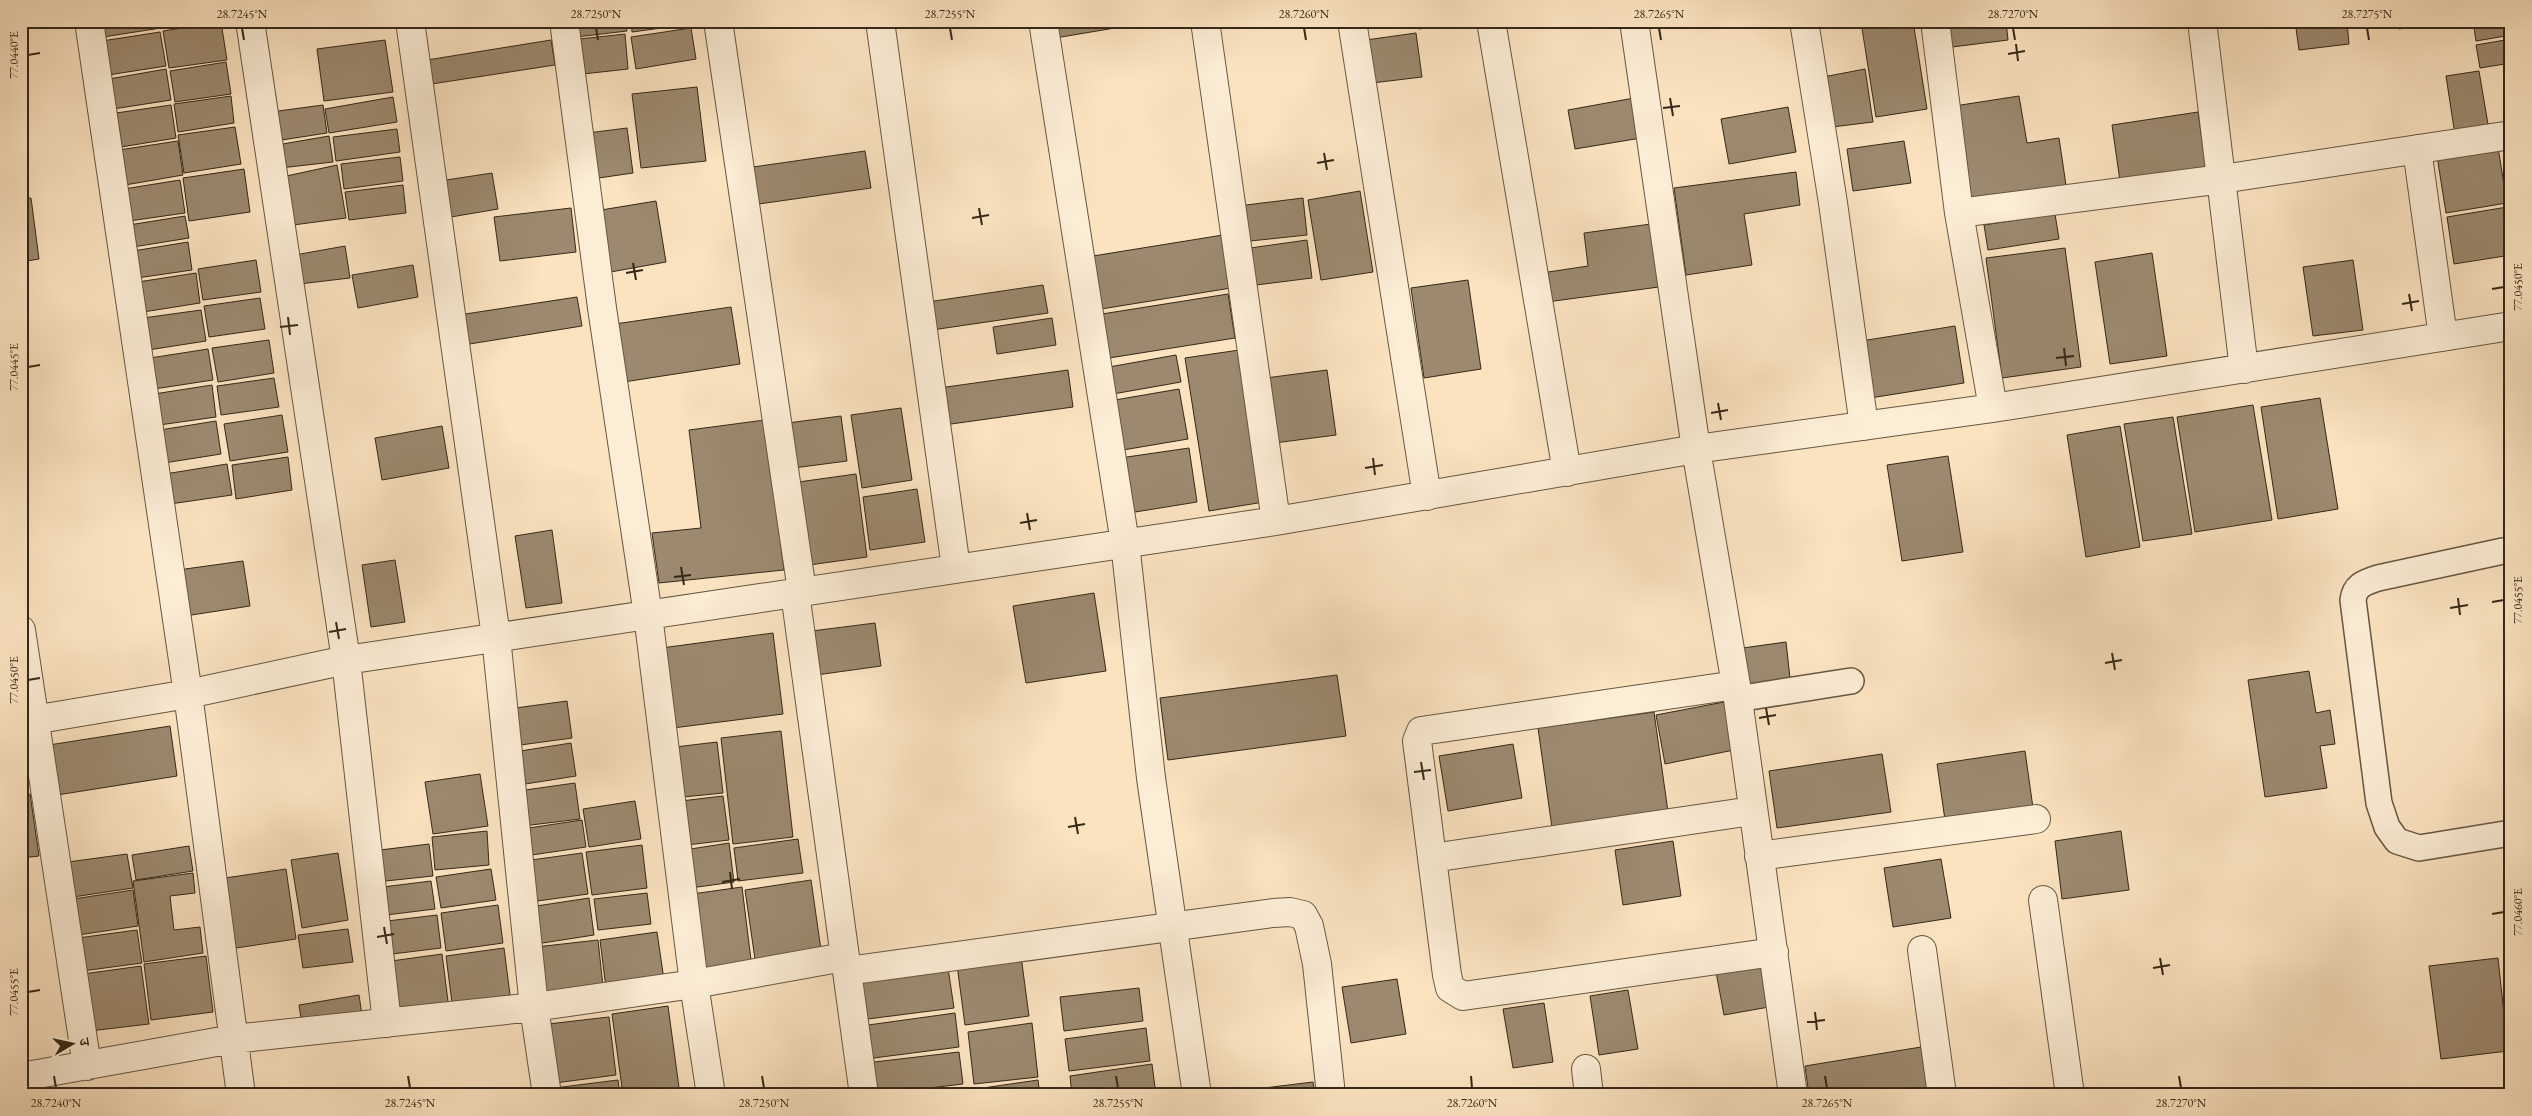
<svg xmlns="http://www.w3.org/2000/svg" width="2532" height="1116" viewBox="0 0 2532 1116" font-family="'EB Garamond','Noto Serif Devanagari',serif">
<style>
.building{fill:#9c896f;stroke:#352818}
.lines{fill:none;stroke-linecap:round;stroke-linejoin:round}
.service-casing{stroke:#665742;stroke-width:28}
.minor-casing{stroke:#665742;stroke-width:30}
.service{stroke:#fcedd6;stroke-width:25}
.minor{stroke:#fcedd6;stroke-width:28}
.ticks{fill:none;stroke:#352818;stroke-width:2}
.neatline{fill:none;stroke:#352818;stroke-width:2}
.ticks-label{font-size:12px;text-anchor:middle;fill:#352818}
</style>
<rect width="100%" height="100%" fill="#fbe3c0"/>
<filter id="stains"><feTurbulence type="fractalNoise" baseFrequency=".004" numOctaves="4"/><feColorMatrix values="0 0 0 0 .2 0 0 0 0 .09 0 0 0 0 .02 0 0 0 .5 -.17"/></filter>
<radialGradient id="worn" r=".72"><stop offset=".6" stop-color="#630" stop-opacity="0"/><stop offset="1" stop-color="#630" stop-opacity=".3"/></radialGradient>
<path class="building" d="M101,21H160L161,28L103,37Z
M162,21H206L163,28Z
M566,21H626L627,31L568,38Z
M631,21H691V24L632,32Z
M1052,21H1114L1115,28L1055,38Z
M1123,21H1147L1124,25Z
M1418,21H1472L1419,29Z
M1913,21L1927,109L1876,117L1861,22Z
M1941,21H2006L2008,40L1944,48Z
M2295,21H2347L2349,44L2299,50Z
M2397,21H2446L2399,29Z
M2473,21H2511V35L2476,41Z
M221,22L227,60L169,68L163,31Z
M691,28L696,59L636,69L631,37Z
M160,32L166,66L108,75L102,41Z
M1416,33L1422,77L1372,83L1366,40Z
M625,34L628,69L574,75L570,40Z
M2511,39V63L2480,68L2476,45Z
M385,40L393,92L324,101L317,49Z
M551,40L555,65L425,85L421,61Z
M226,62L231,94L175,102L170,71Z
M166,69L171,100L113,109L109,79Z
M1865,69L1873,122L1832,127L1823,77Z
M2479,71L2489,130L2455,135L2446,76Z
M697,87L706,161L641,168L632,94Z
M231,96L234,123L178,132L174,104Z
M2019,96L2027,143L2059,138L2067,192L1964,208L1948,107Z
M393,97L397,122L329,133L325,109Z
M1634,98L1641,138L1575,149L1568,110Z
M171,105L176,138L121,147L116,113Z
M323,105L327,133L275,141L271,112Z
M1788,107L1796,152L1729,164L1721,119Z
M2198,112L2207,175L2121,188L2112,125Z
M235,127L241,164L184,173L178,135Z
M627,128L633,173L585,180L580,134Z
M397,129L400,152L336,161L333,137Z
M329,136L333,162L280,168L277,145Z
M178,141L183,175L125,185L119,150Z
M1904,141L1911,183L1853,191L1847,149Z
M2511,142V200L2502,143Z
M2498,147L2507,203L2446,213L2437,156Z
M865,151L871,188L752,205L746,168Z
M400,157L403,181L344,189L341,164Z
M337,165L346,218L293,225L282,177Z
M244,169L250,212L189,221L183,178Z
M1796,172L1800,205L1744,214L1752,265L1686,275L1674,188Z
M492,173L498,209L439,219L433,182Z
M180,180L185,213L129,221L124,189Z
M403,185L406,213L349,220L345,192Z
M1360,191L1373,272L1321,280L1308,200Z
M31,198L39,259L21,262V199Z
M1303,198L1307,235L1241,242L1238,206Z
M656,201L666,262L605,273L595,211Z
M2507,207L2511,230V255L2454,264L2447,217Z
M571,208L576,252L500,261L494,217Z
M2055,214L2059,239L1988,250L1984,225Z
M185,216L189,238L133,247L129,225Z
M1651,224L1659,287L1539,303L1535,274L1588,266L1584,233Z
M1223,235L1231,288L1101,309L1093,256Z
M1307,240L1312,278L1248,286L1243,249Z
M188,242L192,270L137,278L133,251Z
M345,246L350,278L299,284L295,255Z
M2065,248L2081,367L2002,378L1986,258Z
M2152,253L2167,356L2110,364L2095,262Z
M256,260L261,292L203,300L198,269Z
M2353,260L2363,330L2313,336L2303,267Z
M413,265L418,297L358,308L352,275Z
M196,273L200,303L143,312L138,282Z
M1468,280L1481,369L1424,378L1411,288Z
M1043,285L1048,313L925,331L921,303Z
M1228,294L1235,338L1109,358L1102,314Z
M577,297L582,326L457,346L452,316Z
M260,298L265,329L209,337L204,306Z
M731,307L740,364L617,383L608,325Z
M201,310L206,341L148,350L143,318Z
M1052,318L1056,345L997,354L993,327Z
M1955,326L1964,383L1864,399L1855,342Z
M269,340L274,373L218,382L212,348Z
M208,349L213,380L154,389L150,358Z
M1246,349L1270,501L1209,511L1185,358Z
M1176,355L1181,382L1113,394L1109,367Z
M1068,370L1073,407L944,425L939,388Z
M1327,370L1336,435L1267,444L1258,379Z
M274,378L279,407L221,415L217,386Z
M212,385L216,417L159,425L154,394Z
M1179,389L1188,439L1117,451L1109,401Z
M2320,398L2338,509L2278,519L2261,407Z
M2253,405L2272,520L2195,532L2177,417Z
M901,408L912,480L862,488L851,415Z
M282,415L288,452L230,461L224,424Z
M841,416L847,461L786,469L780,424Z
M2173,417L2192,534L2143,541L2124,424Z
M765,420L784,570L659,583L652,533L701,528L689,430Z
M216,421L221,454L164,463L160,430Z
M442,426L449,468L382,480L375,438Z
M2120,426L2140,547L2086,557L2067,435Z
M1189,448L1197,502L1129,513L1120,458Z
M1948,456L1963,552L1902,561L1887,465Z
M288,457L292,490L236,499L232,465Z
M227,464L232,495L170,504L165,474Z
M856,474L867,557L802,566L791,483Z
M917,489L925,542L870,550L863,497Z
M552,530L562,603L526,608L515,536Z
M395,560L405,622L371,627L362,565Z
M243,561L250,606L185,616L178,570Z
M1094,593L1106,671L1026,683L1013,606Z
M875,623L881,666L809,676L804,632Z
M773,633L783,714L665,729L654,649Z
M1786,642L1790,678L1748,684L1743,648Z
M2309,671L2316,713L2330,710L2335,744L2320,746L2327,788L2265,797L2248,680Z
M1337,675L1346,736L1168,760L1160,698Z
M567,701L572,738L513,746L508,709Z
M1724,702L1734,750L1665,764L1656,715Z
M1654,712L1669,819L1553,835L1538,728Z
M170,726L177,776L57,795L49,745Z
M781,731L793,837L733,844L721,738Z
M717,742L723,793L673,798L667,748Z
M571,743L576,776L519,785L514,752Z
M1513,744L1522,798L1448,811L1439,756Z
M2025,751L2034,815L1946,827L1937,764Z
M1882,754L1891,812L1777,828L1769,771Z
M480,774L488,826L433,834L425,782Z
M575,783L580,819L523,826L518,791Z
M30,794L39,856L21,858V795Z
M723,796L729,840L678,846L673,802Z
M635,801L641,839L589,847L583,809Z
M582,820L586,847L525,856L522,829Z
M487,831L489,865L435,870L432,837Z
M2121,831L2129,890L2062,899L2055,841Z
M798,839L803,873L738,881L734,848Z
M1673,841L1681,896L1623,905L1615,850Z
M729,843L734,882L683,889L678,851Z
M429,844L433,876L376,882L372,851Z
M642,845L647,888L592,895L586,852Z
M189,846L193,871L136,880L132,855Z
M338,853L348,920L302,928L291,860Z
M582,853L588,894L530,902L524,861Z
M127,854L133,888L73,897L68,862Z
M1941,859L1951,918L1893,927L1884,868Z
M286,869L296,939L236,948L225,878Z
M491,869L496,900L441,908L436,877Z
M193,873L195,893L170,896L174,930L200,927L203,953L144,962L133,881Z
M811,880L822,957L756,966L745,890Z
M431,881L435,909L378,916L375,888Z
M742,887L752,968L695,975L685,895Z
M133,890L138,926L78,935L73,899Z
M647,893L651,924L598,930L594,899Z
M589,898L594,935L536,944L530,907Z
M498,905L503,943L446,951L441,913Z
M437,915L441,948L384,955L379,922Z
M348,929L353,962L303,968L298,935Z
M137,930L142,963L82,971L78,938Z
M657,932L664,980L606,988L600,940Z
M598,940L603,986L541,994L536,947Z
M504,948L510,995L452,1003L446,956Z
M442,954L449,1009L391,1016L384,962Z
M206,956L213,1012L151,1020L144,964Z
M1021,956L1029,1016L965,1025L957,965Z
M2498,958L2508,1051L2441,1059L2429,966Z
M1762,963L1769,1007L1724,1015L1716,972Z
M141,966L149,1024L90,1031L83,974Z
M948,968L954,1008L860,1020L855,980Z
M1397,979L1406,1034L1351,1043L1342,987Z
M1139,988L1143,1021L1064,1031L1060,997Z
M1628,990L1638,1049L1599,1055L1590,996Z
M359,995L363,1022L303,1031L299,1005Z
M1544,1003L1553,1062L1513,1068L1503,1009Z
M668,1006L680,1095H623L612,1014Z
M955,1013L959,1047L866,1059L861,1026Z
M609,1017L616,1075L555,1083L548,1024Z
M1032,1023L1038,1077L974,1084L968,1032Z
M1146,1028L1150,1061L1069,1071L1065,1039Z
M1921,1047L1928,1095H1809L1805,1066Z
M959,1052L963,1084L870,1095L866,1063Z
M1152,1064L1156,1095H1072L1070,1076Z
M618,1080L620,1095H555L554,1088Z
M1038,1080L1040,1095H977L976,1089Z
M1313,1082L1315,1095L1215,1094Z
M965,1088L966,1095H913Z"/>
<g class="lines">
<g class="service-casing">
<path id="service" d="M2503,551L2378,578C2364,583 2355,585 2353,600L2379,803L2387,827L2397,841L2419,848L2511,833
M1737,699L1851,681"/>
</g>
<g class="minor-casing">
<path id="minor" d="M89,21L188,694L241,1095
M250,21L346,660L387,1023
M410,21L496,637L534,1007L547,1095
M564,21L602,308L648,615L694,984L711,1095
M718,21L802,591
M880,21L956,568
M1043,21L1125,543L1151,778L1197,1095
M1205,21L1276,521
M1352,21L1427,496
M1491,21L1567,472
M1634,21L1696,449L1736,685L1793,1095
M1804,21L1833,203L1864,426
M1935,21L1959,213L1993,408
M2202,21L2244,369
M2417,149L2443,337
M1959,213L2222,179L2511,135
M795,593L864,1095
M21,630L87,1066
M1736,685L1421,731L1417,741L1447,975L1450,988L1463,996L1774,952
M21,722L188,694L346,660L1276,521L1696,449L1993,408L2511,326
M1759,856L2036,819
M1432,858L1752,811
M2043,900L2070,1095
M1922,950L1942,1095
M847,971L1273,913L1290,912L1303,915L1309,926L1317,964L1331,1095
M1586,1069L1589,1095
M21,1077L233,1039L534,1007L694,984L844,957"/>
</g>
<use href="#service" class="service"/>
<use href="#minor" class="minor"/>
</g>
<path class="ticks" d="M242,28L244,40M596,28L598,40M950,28L952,40M1304,28L1306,40M1659,28L1661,40M2013,28L2015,40M2367,28L2369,40M2016,44L2018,61M2008,54L2025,51M28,55L40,53M1670,98L1673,116M1663,108L1680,106M1324,153L1327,170M1317,163L1334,160M979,208L982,225M972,218L989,215M633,263L636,280M626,273L643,270M2492,289L2504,287M2409,294L2412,311M2402,304L2419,301M288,317L290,335M280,327L298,325M2064,348L2066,366M2056,358L2074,356M28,367L40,365M1718,403L1721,420M1711,413L1728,410M1373,458L1375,475M1365,468L1383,465M1027,513L1030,530M1020,523L1037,520M681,567L684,585M674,577L691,575M2458,598L2460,615M2492,602L2504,600M2450,608L2468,605M336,622L339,639M329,632L346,629M2112,653L2115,670M2105,663L2122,660M28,680L40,678M1766,708L1769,725M1759,718L1776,715M1421,762L1424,780M1414,772L1431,770M1075,817L1078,834M1068,827L1085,824M730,872L732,889M722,882L740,879M2492,914L2504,912M384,927L387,944M377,937L394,934M2160,958L2163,975M2153,968L2170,965M28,992L40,990M1815,1012L1817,1030M1807,1022L1825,1020M54,1076L56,1088M408,1076L410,1088M762,1076L764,1088M1116,1076L1118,1088M1471,1076L1472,1088M1825,1076L1827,1088M2179,1076L2181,1088"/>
<rect width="2532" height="1116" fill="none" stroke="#fbe3c0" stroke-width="55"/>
<g transform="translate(72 1044) rotate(81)" stroke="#fcedd6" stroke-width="4" paint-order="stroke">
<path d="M0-4L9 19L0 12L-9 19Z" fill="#352818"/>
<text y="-8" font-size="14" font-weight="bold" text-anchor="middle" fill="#352818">उ</text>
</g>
<rect x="28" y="28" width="2476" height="1060" class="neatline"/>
<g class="ticks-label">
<text x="242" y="18">28.7245°N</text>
<text x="596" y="18">28.7250°N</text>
<text x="950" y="18">28.7255°N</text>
<text x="1304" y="18">28.7260°N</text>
<text x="1659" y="18">28.7265°N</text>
<text x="2013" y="18">28.7270°N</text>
<text x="2367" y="18">28.7275°N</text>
<text transform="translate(14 55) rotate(-90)" y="4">77.0440°E</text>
<text transform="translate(2518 287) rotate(-90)" y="4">77.0450°E</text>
<text transform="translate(14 367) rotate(-90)" y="4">77.0445°E</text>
<text transform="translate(2518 600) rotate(-90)" y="4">77.0455°E</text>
<text transform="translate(14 680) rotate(-90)" y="4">77.0450°E</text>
<text transform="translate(2518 912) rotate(-90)" y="4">77.0460°E</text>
<text transform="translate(14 992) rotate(-90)" y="4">77.0455°E</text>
<text x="56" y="1107">28.7240°N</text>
<text x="410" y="1107">28.7245°N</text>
<text x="764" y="1107">28.7250°N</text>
<text x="1118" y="1107">28.7255°N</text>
<text x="1472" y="1107">28.7260°N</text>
<text x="1827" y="1107">28.7265°N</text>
<text x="2181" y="1107">28.7270°N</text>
</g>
<rect width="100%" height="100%" filter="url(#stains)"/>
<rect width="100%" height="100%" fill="url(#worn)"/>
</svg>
